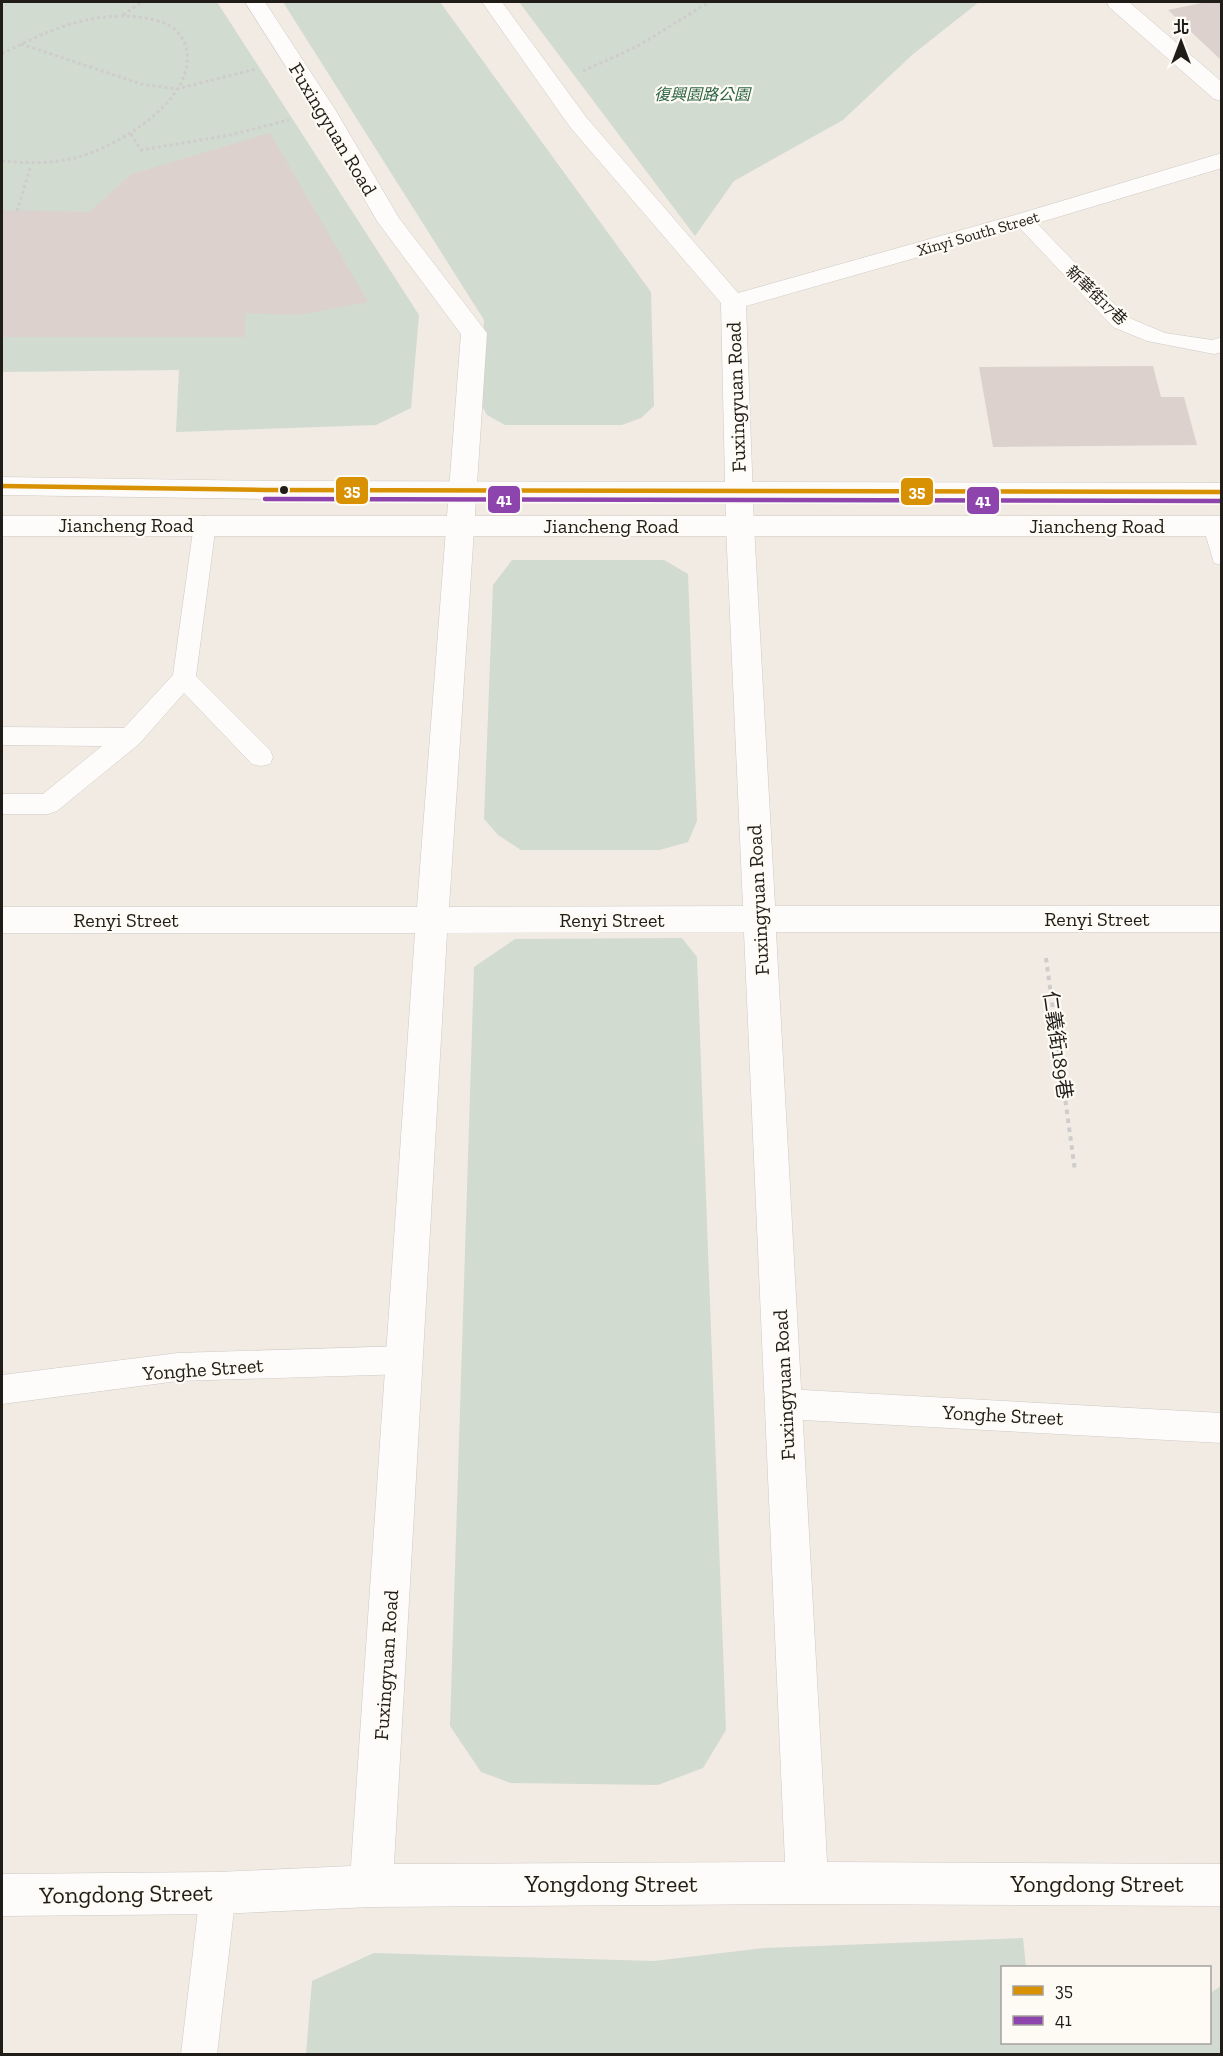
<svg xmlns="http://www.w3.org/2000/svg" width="1223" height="2056" viewBox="0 0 1223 2056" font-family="'Zilla Slab','Noto Sans TC',serif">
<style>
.green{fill:#d2dbd0}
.building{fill:#dcd1cc}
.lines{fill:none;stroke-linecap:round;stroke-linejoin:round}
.lane-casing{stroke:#cec9c3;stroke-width:1}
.street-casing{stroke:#cec9c3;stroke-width:1}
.secondary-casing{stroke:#cec9c3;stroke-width:1}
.path-far1{stroke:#cecdcb;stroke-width:3;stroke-dasharray:3 3;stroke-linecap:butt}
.path{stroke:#cecdcb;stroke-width:4;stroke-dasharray:4.5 4.5;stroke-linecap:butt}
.lane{fill:#fdfcfb;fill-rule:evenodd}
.street{fill:#fdfcfb;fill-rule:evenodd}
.secondary{fill:#fdfcfb;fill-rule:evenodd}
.bus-1-casing{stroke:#fefaf4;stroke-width:8}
.bus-2-casing{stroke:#fefaf4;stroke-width:8}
.bus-1{stroke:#d79103;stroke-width:4.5}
.bus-2{stroke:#8e44ad;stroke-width:4.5}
.bus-dot{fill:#201c17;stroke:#fefaf4;stroke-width:2}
.labels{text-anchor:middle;stroke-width:4.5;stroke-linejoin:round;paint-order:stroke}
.far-park-label{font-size:16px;font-style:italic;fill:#2b6544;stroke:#fefaf4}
.far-street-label{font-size:16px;fill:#201c17;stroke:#fefaf4}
.street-label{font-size:20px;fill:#201c17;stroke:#fefaf4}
.near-street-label{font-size:24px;fill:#201c17;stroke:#fefaf4}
.line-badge{stroke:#fefaf4;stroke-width:2}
.badge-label{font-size:16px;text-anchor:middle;font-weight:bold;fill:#fff}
</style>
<rect width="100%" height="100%" fill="#f1ebe4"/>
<path class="green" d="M2,2H217L419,315L411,408L376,425L176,432L179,370L2,372Z
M283,2H440L651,292L654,406L641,418L622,425H505L487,415L479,400L484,320Z
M519,2H979L912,55L843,120L734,181L695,236Z
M512,560H664L688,574L697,821L688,842L660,850H521L498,835L484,819L493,585Z
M682,938L697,957L726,1730L703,1768L658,1785L511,1783L481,1772L450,1726L474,967L515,939Z
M1023,1938L1026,1967L1002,1968V2042H1210V1993L1221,1986V2054H306L312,1981L374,1953L654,1961L765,1948Z"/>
<path class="building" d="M1207,2H1222V61L1168,10Z
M270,133L368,302L299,315L245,313V337H2V210L89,212L132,174Z
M1153,366L1161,397H1184L1197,445L993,447L979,367Z"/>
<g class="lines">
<g class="lane-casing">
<path id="lane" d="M1023,214L1030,216L1127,317L1165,333L1212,340L1222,337V352L1214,354L1147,341L1113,327L1016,224L1013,220L1016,216Z
M205,516L213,518L216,524L196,676L270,750L273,757L270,764L261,766L252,764L184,693L139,744L57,811L48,814H2V794H43L102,746L2,745V727L124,728L173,675L194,524L197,518Z
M1214,518L1222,520V565L1214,563L1203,526L1206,520Z
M406,1346L417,1350L421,1360L417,1370L406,1374L178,1381L2,1404V1375L178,1353Z
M785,1389L1222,1413V1443L785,1419L774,1414L770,1404L774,1394Z
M218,1875L230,1881L236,1893L217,2054H181L200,1893L206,1881Z"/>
</g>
<g class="street-casing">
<path id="street" d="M245,2H265L336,111L399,218L487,333L449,907L743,906L726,526L721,303L570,127L482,2H502L586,117L738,293L1015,215L1222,153V168L1031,225L746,306L754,526L775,906H1222V932H776L827,1862L1222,1864V1906L807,1904L371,1907L218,1914L2,1916V1874L218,1872L351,1866L415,933H2V907H417L461,334L377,221L314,111ZM744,932L785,1862L394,1864L447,933Z
M1107,2H1129L1222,82V101L1214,99L1109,7Z"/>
</g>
<g class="secondary-casing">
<path id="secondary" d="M2,477L265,481L1222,483V501L265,499L2,495Z
M2,516H1222V536H2Z"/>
</g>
<path class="path-far1" d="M123,15L142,2
M21,44L141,84L177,89L256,69
M2,54C47,30 98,8 150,19C165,22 179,28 185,44C203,98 112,151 70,159C47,164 25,163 2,161
M583,71L638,46L709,2
M131,134L141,150L230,135L289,120
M17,211L31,165"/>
<path class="path" d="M1046,958L1075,1171"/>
<use href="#lane" class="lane"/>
<use href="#street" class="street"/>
<use href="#secondary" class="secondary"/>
<g class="bus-1-casing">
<path id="bus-1" d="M2,486L265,490L1222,492"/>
</g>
<g class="bus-2-casing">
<path id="bus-2" d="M265,499L1222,501"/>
</g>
<use href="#bus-1" class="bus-1"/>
<use href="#bus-2" class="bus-2"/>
</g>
<circle class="bus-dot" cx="284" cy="490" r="5"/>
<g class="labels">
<g class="far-park-label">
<text x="702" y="100">復興園路公園</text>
</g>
<g class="far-street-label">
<text transform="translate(978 233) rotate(-16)" y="6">Xinyi South Street</text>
<text transform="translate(1097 295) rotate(44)" y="6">新華街17巷</text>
</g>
<g class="street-label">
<text transform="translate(333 129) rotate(59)" y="7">Fuxingyuan Road</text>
<text transform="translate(736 397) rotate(-92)" y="7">Fuxingyuan Road</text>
<text x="126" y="532">Jiancheng Road</text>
<text x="611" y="533">Jiancheng Road</text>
<text x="1097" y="533">Jiancheng Road</text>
<text transform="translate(758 900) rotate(-93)" y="7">Fuxingyuan Road</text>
<text x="1097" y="926">Renyi Street</text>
<text x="126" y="927">Renyi Street</text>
<text x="612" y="927">Renyi Street</text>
<text transform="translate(1058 1045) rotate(82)" y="7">仁義街189巷</text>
<text transform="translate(203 1369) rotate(-4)" y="7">Yonghe Street</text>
<text transform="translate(784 1385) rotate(-93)" y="7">Fuxingyuan Road</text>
<text transform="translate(1003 1415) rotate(3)" y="7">Yonghe Street</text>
<text transform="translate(386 1665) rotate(-86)" y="7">Fuxingyuan Road</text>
</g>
<g class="near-street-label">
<text x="611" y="1892">Yongdong Street</text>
<text x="1097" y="1892">Yongdong Street</text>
<text transform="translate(126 1894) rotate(-1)" y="8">Yongdong Street</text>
</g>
</g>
<g class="line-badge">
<rect x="335" y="476" width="34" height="29" rx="6" fill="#d79103"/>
<rect x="900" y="477" width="34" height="29" rx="6" fill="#d79103"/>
<rect x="487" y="485" width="34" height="29" rx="6" fill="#8e44ad"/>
<rect x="966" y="486" width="34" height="29" rx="6" fill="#8e44ad"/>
</g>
<g class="badge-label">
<text x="352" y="496">35</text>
<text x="917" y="497">35</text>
<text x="504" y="505">41</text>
<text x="983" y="506">41</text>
</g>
<rect width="1223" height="2056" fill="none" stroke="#201c17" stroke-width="6"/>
<rect x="1001" y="1966" width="210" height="78" fill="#fefaf4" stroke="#a5a19c" stroke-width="1.5"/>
<rect x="1013" y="1986" width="30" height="9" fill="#d79103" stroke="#a5a19c" stroke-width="1.5"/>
<text x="1055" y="1996" font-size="18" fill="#201c17">35</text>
<rect x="1013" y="2016" width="30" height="9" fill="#8e44ad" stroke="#a5a19c" stroke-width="1.5"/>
<text x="1055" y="2026" font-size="18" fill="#201c17">41</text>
<g transform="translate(1181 42)" stroke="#fefaf4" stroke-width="4.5" paint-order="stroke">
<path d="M0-4.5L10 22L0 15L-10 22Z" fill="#201c17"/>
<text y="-9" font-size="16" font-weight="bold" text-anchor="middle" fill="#201c17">北</text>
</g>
</svg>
